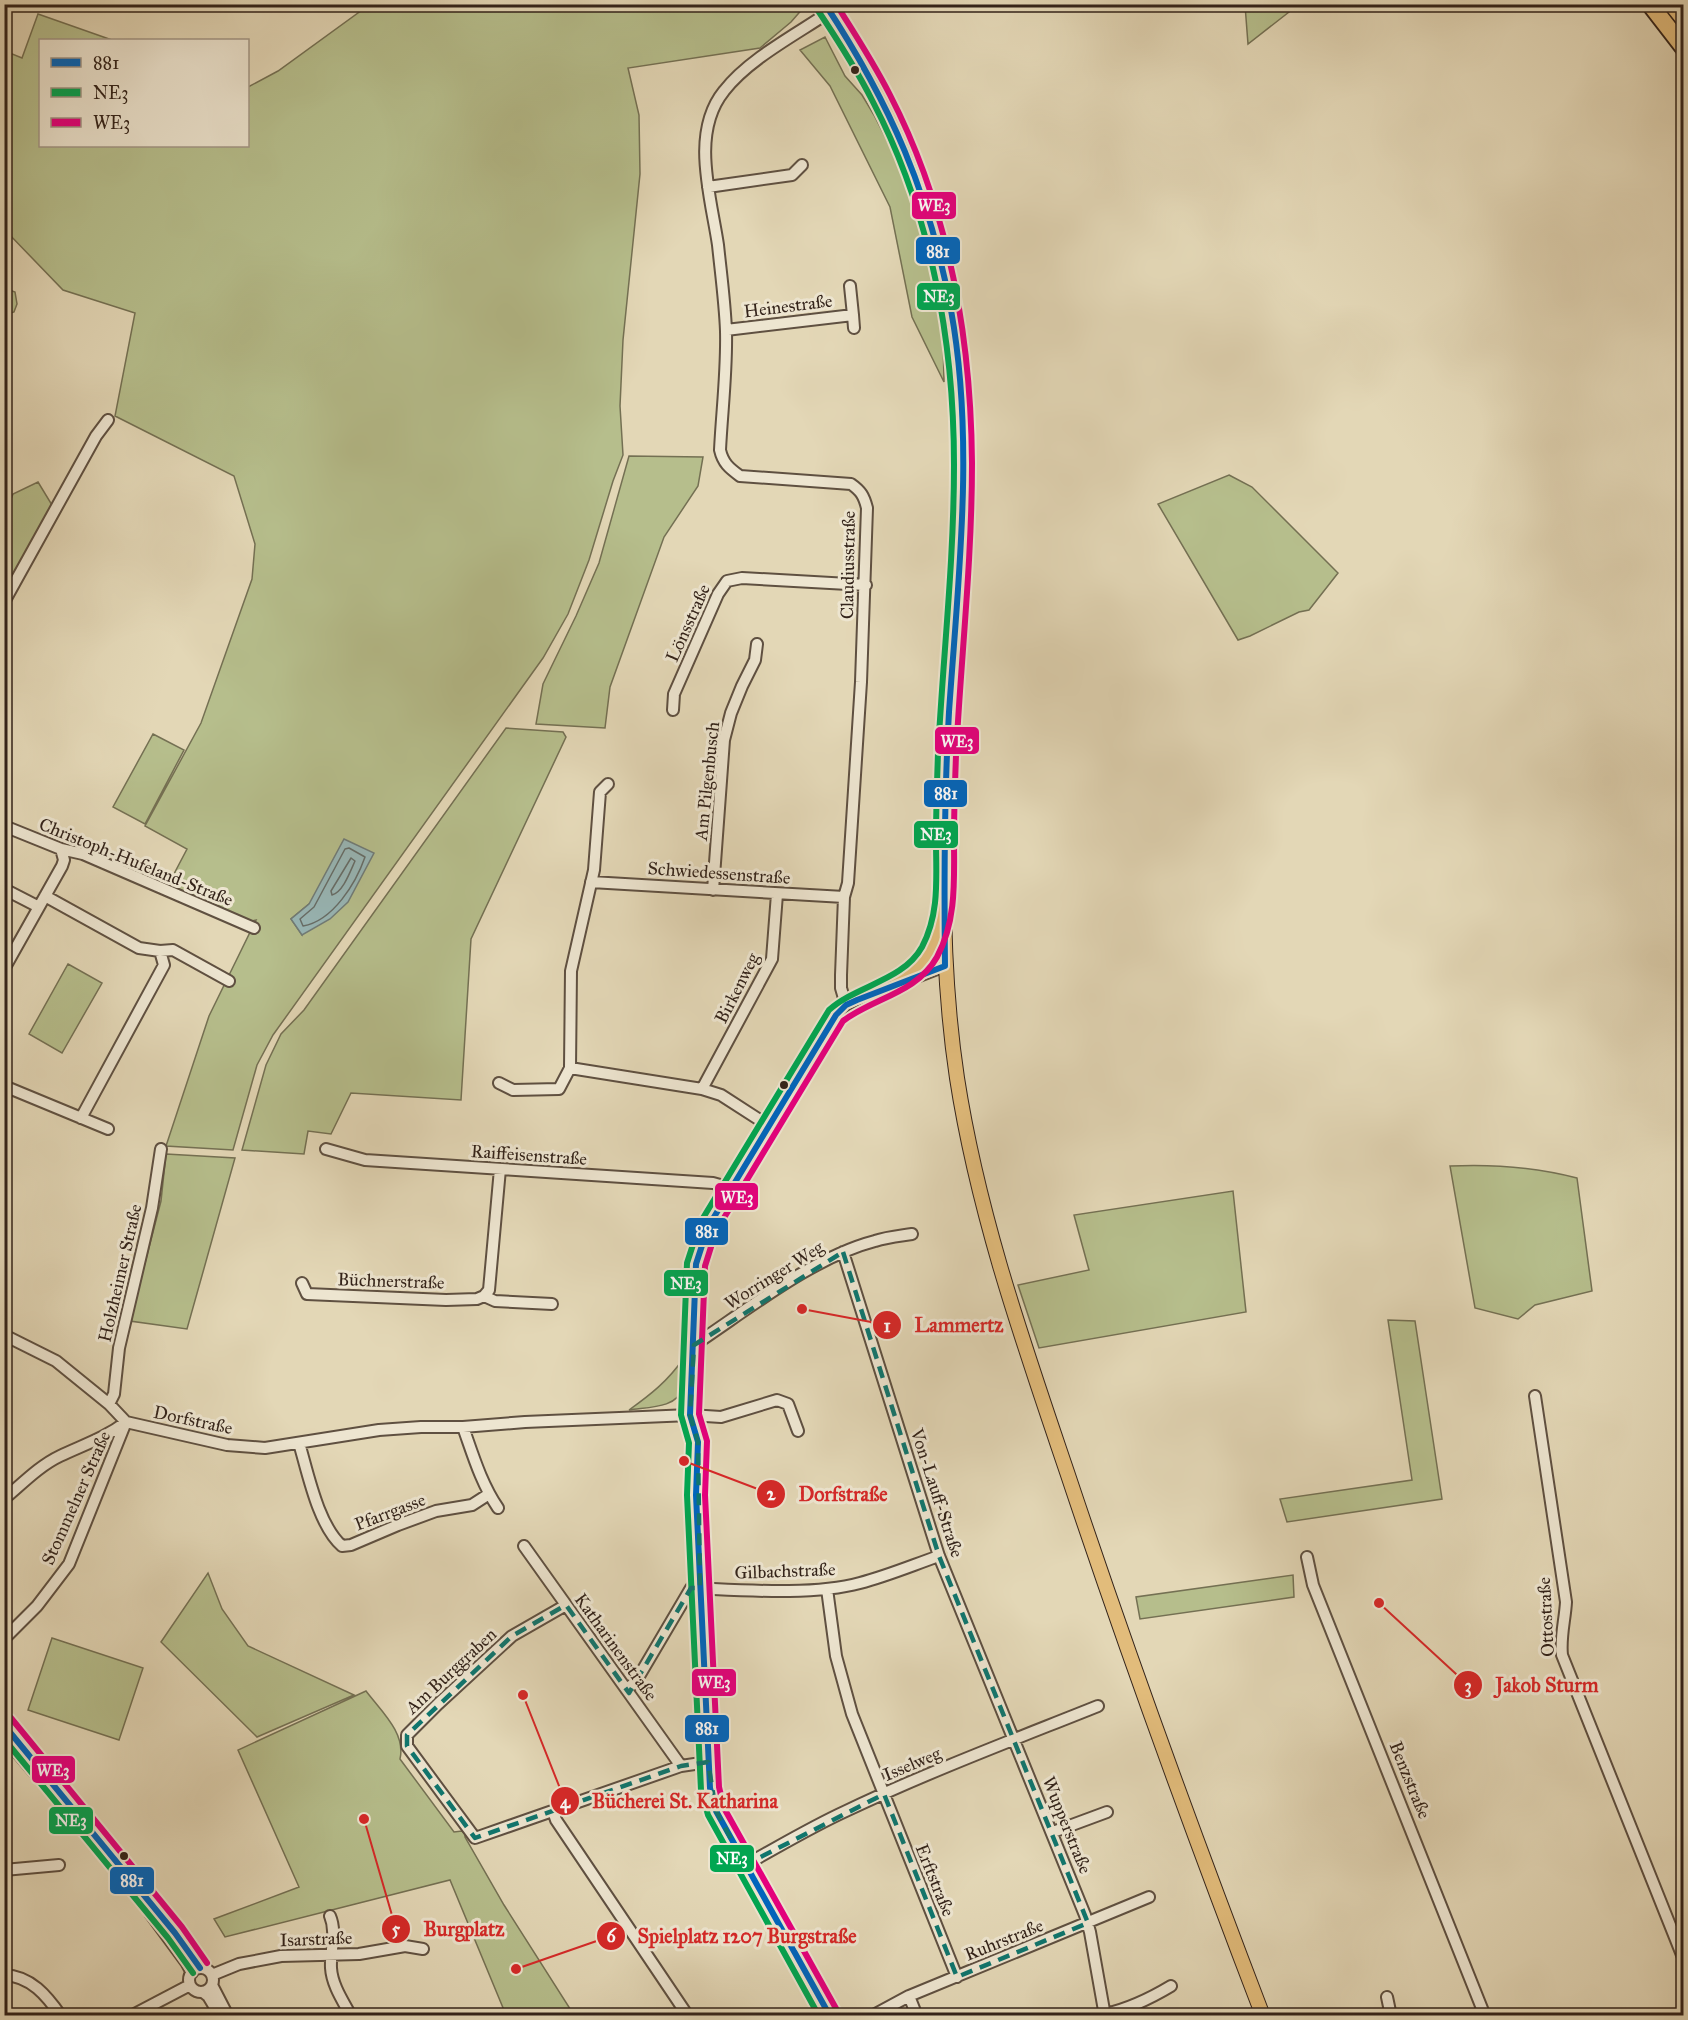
<svg xmlns="http://www.w3.org/2000/svg" width="1688" height="2020" viewBox="0 0 1688 2020" font-family="'IM FELL Great Primer',serif">
<style>
.green{fill:#b6be8c;stroke:#747053;stroke-width:1.5;fill-rule:evenodd}
.water{fill:#98b7b7;stroke:#707c78;stroke-width:1.5}
.lines{fill:none;stroke-linecap:round;stroke-linejoin:round}
.shore{stroke:#666d68;stroke-width:1.5}
.minor-casing{stroke:#5f5041;stroke-width:14}
.major-casing{stroke:#33231a;stroke-width:16}
.highway-casing{stroke:#33231a;stroke-width:20}
.minor{stroke:#ede5d0;stroke-width:10}
.major{stroke:#e2bc7b;stroke-width:14}
.highway{stroke:#e2bc7b;stroke-width:16}
.bus-1-casing{stroke:#ede5d0;stroke-width:10}
.bus-2-casing{stroke:#ede5d0;stroke-width:10}
.bus-3-casing{stroke:#ede5d0;stroke-width:10}
.bus-1{stroke:#0065bd;stroke-width:6}
.bus-2{stroke:#00a651;stroke-width:6}
.bus-3{stroke:#e5007d;stroke-width:6}
.marked{fill:none;stroke:#0f766e;stroke-width:4.5;stroke-dasharray:12 8;stroke-linejoin:round}
.bus-dot{fill:#33231a;stroke:#ede5d0;stroke-width:2}
.labels{text-anchor:middle;stroke-width:6;stroke-linejoin:round;paint-order:stroke}
.street-label{font-size:18px;fill:#33231a;stroke:#ede5d0}
.leader{fill:none;stroke:#d62828;stroke-width:2}
.callout-dot{fill:#d62828;stroke:#ede5d0;stroke-width:2}
.mark-label{font-size:18px;text-anchor:middle;font-weight:bold;fill:#fff}
.callout-label{font-size:20px;text-anchor:middle;font-weight:bold;fill:#d62828;stroke:#ede5d0;stroke-width:6;stroke-linejoin:round;paint-order:stroke}
.line-badge{stroke:#ede5d0;stroke-width:2}
.badge-label{font-size:16px;text-anchor:middle;font-weight:bold;fill:#fff}
</style>
<rect width="100%" height="100%" fill="#e3d7b6"/>
<filter id="stains"><feTurbulence type="fractalNoise" baseFrequency=".00333" numOctaves="4"/><feColorMatrix values="0 0 0 0 .2 0 0 0 0 .09 0 0 0 0 .02 0 0 0 .5 -.17"/></filter>
<radialGradient id="worn" r=".72"><stop offset=".6" stop-color="#630" stop-opacity="0"/><stop offset="1" stop-color="#630" stop-opacity=".3"/></radialGradient>
<path class="green" d="M803,4L805,6L791,22L760,48L628,68L639,115L640,174L623,340L620,406L623,455L613,481L589,560L568,614L543,658L273,1035L257,1065L233,1150L166,1146L209,1016L256,920L248,922L166,889L187,849L145,826L201,723L252,579L255,544L234,476L115,416L135,313L63,290L5,230V51L22,58L38,14L112,40H40V146H248V87L278,71L369,5ZM309,904L302,935L291,919Z
M1245,5V4L1298,5L1248,44Z
M825,37L845,76L862,95L874,115L893,152L910,194L935,284L943,334L944,382L912,317L890,207L830,86L800,50Z
M4,288L15,292L17,304L14,312L5,315Z
M629,456L703,457L698,486L664,537L610,687L605,728L536,724L543,684L576,616L599,563Z
M1229,475L1252,487L1338,573L1309,610L1299,612L1250,636L1238,640L1158,504Z
M38,482L52,505L5,591L4,517L13,494Z
M506,728L563,732L566,737L471,939L461,1100L351,1093L331,1134L308,1131L304,1154L242,1150L266,1065L281,1034L304,1010Z
M153,734L184,750L145,824L113,807Z
M68,964L102,983L62,1053L29,1034Z
M166,1154L235,1158L187,1329L130,1321L161,1201Z
M1450,1166C1493,1164 1535,1167 1577,1178L1592,1291L1535,1305L1518,1319L1475,1308Z
M1233,1191L1246,1312L1039,1348L1018,1285L1089,1270L1074,1215Z
M1388,1320L1415,1321L1442,1499L1287,1522L1280,1499L1412,1480Z
M683,1359C683,1368 684,1379 682,1388C678,1409 645,1407 629,1410C650,1395 668,1381 683,1359Z
M208,1573L222,1609L248,1646L354,1695L257,1737L161,1642Z
M1293,1575L1294,1597L1140,1619L1136,1597Z
M52,1638L143,1668L119,1740L28,1710Z
M366,1691C381,1711 406,1733 400,1759L454,1832L462,1831L465,1834V1837L504,1905L574,2015H506L450,1880L225,1937L214,1919L299,1887L238,1750Z"/>
<path class="water" d="M344,839L374,853L348,902L330,919L302,935L291,919L309,904Z"/>
<g class="lines">
<path class="shore" d="M349,848L365,857C356,883 333,921 303,926L300,919L314,907L345,849Z
M351,858L355,861C350,872 343,892 332,895L331,891Z"/>
<g class="minor-casing">
<path id="minor" d="M841,4C805,30 751,56 724,91C690,133 711,197 718,245C721,274 725,303 726,331C727,371 722,410 720,450C723,463 729,468 740,476L851,484C861,491 864,496 867,508L861,682L848,883L844,897L841,975V988L846,1005
M708,187L792,175L802,165
M853,315L854,328
M726,330L853,315L850,286
M4,602L96,436L108,420
M673,710L674,694L718,594L727,581L742,578L866,585
M4,826L61,849L83,854L254,928
M591,882L844,897
M4,889L39,907
M713,890L724,740L731,713L742,686L755,660L757,644
M45,896L139,948L160,951L173,950L229,981
M4,969L62,866L64,860L61,849
M570,1068L702,1089L721,1095L769,1126
M499,1083L513,1090L559,1089L570,1068L571,971L594,870L600,792L608,784
M4,1086L108,1129
M702,1089L772,959L777,894
M81,1118L164,965L160,951
M326,1149L365,1160L713,1183L731,1188
M843,1252L939,1556L1085,1915L1090,1932L1105,2016
M302,1283L307,1294L446,1300L477,1299L484,1296L489,1290L500,1169
M484,1296L495,1301L552,1304
M4,1335L56,1361L109,1404L126,1422L227,1445L265,1448L379,1430L421,1427H463L525,1422L690,1415L721,1417L777,1400L788,1404L798,1431
M694,1345C747,1310 813,1257 875,1241C887,1237 899,1236 912,1234
M1535,1396L1566,1602C1565,1620 1560,1637 1562,1655L1684,1960
M109,1404L114,1394L119,1348L152,1208L161,1149
M463,1427C473,1455 481,1483 498,1508
M299,1443C308,1473 318,1525 342,1546L351,1545L398,1525L436,1511L472,1505L489,1494
M4,1499C22,1484 39,1466 60,1456C83,1445 105,1438 126,1422
M524,1546L681,1766
M1307,1557L1313,1585L1485,2016
M827,1589L836,1656L852,1714L957,1977
M566,1605L512,1636L438,1704L407,1735V1746L475,1838L681,1766L708,1762
M4,1639L37,1606L69,1564L126,1422
M626,1689L635,1683L691,1588C741,1590 812,1596 860,1583C887,1576 913,1565 939,1556
M4,1724L175,1933L200,1968
M4,1737L39,1778
M553,1811L556,1820L688,2016
M1053,1832L1107,1812
M745,1865C778,1847 811,1827 846,1811C928,1772 1013,1740 1098,1706
M4,1870L59,1865
M150,1913L186,1962L192,1973
M330,1916C337,1932 330,1951 331,1968C332,1985 343,2001 351,2016
M189 1980a12 12 0 1 1 24 0a12 12 0 1 1-24 0Z
M4,1975C31,1976 47,1996 61,2016
M212,1975L239,1964L281,1956L359,1954L405,1946L423,1949
M212,1985L228,2016
M203,1992L208,1996L220,2016
M909,1996L917,2016
M1387,1997L1391,2016
M1105,2014C1128,2009 1151,1998 1171,1986
M131,2016L190,1985
M830,2016L716,1811L710,1788L696,1495L698,1442L690,1415L696,1264L708,1227L836,1015L846,1005L857,1000L945,966
M872,2016L909,1996L1149,1897"/>
</g>
<g class="major-casing">
<path id="major" d="M825,4C891,100 936,208 954,323C969,427 961,533 954,637C945,784 935,932 957,1078C978,1214 1023,1342 1067,1472C1128,1655 1194,1836 1263,2016
M897,984L919,966L928,955L941,919"/>
</g>
<g class="highway-casing">
<path id="highway" d="M1650,4L1684,48
M1672,4L1684,19"/>
</g>
<use href="#minor" class="minor"/>
<use href="#major" class="major"/>
<use href="#highway" class="highway"/>
<g class="bus-1-casing">
<path id="bus-1" d="M825,4C890,103 930,194 951,310C975,442 958,580 949,712C944,797 944,881 945,966L857,1000L846,1005L836,1015L708,1227L696,1264L690,1415L698,1442L696,1495L710,1788L716,1811L830,2016
M4,1725L175,1933L200,1968"/>
</g>
<g class="bus-2-casing">
<path id="bus-2" d="M817,9C837,39 857,70 873,102C931,213 954,341 954,465C954,562 943,657 938,753C937,782 936,811 936,840C936,877 940,913 922,947C903,981 857,985 829,1010L700,1223L687,1263L681,1415L689,1443L687,1495L701,1790L708,1815L819,2016
M4,1739L168,1938L193,1973"/>
</g>
<g class="bus-3-casing">
<path id="bus-3" d="M836,4C855,34 874,63 890,95C948,208 971,336 972,463C972,561 961,658 956,755C955,783 954,811 954,838C954,879 957,920 937,957C917,993 873,998 843,1021L716,1231L705,1266L699,1414L707,1441L705,1495L719,1787L724,1808L838,2012
M11,1718L182,1927L207,1963"/>
</g>
<use href="#bus-1" class="bus-1"/>
<use href="#bus-2" class="bus-2"/>
<use href="#bus-3" class="bus-3"/>
</g>
<path class="marked" d="M843,1252L939,1556L1088,1923L957,1977L884,1794L745,1865L716,1811L708,1762L681,1766L475,1838L407,1746V1735L512,1636L566,1605L629,1693L691,1588H700L698,1442L690,1415L694,1345Z"/>
<g class="bus-dot">
<circle cx="855" cy="70" r="5"/>
<circle cx="784" cy="1085" r="5"/>
<circle cx="124" cy="1856" r="5"/>
</g>
<g class="labels">
<g class="street-label">
<text transform="translate(788 306) rotate(-7)" y="6">Heinestraße</text>
<text transform="translate(848 565) rotate(-89)" y="6">Claudiusstraße</text>
<text transform="translate(688 623) rotate(-66)" y="6">Lönsstraße</text>
<text transform="translate(707 781) rotate(-84)" y="6">Am Pilgenbusch</text>
<text transform="translate(136 862) rotate(22)" y="6">Christoph-Hufeland-Straße</text>
<text transform="translate(719 873) rotate(4)" y="6">Schwiedessenstraße</text>
<text transform="translate(737 988) rotate(-63)" y="6">Birkenweg</text>
<text transform="translate(529 1155) rotate(4)" y="6">Raiffeisenstraße</text>
<text transform="translate(120 1273) rotate(-77)" y="6">Holzheimer Straße</text>
<text transform="translate(774 1275) rotate(-32)" y="6">Worringer Weg</text>
<text transform="translate(391 1281) rotate(2)" y="6">Büchnerstraße</text>
<text transform="translate(193 1420) rotate(12)" y="6">Dorfstraße</text>
<text transform="translate(937 1493) rotate(72)" y="6">Von-Lauff-Straße</text>
<text transform="translate(76 1498) rotate(-66)" y="6">Stommelner Straße</text>
<text transform="translate(390 1512) rotate(-21)" y="6">Pfarrgasse</text>
<text transform="translate(785 1571) rotate(-2)" y="6">Gilbachstraße</text>
<text transform="translate(1546 1617) rotate(-93)" y="6">Ottostraße</text>
<text transform="translate(616 1647) rotate(54)" y="6">Katharinenstraße</text>
<text transform="translate(451 1671) rotate(-43)" y="6">Am Burggraben</text>
<text transform="translate(912 1764) rotate(-23)" y="6">Isselweg</text>
<text transform="translate(1410 1780) rotate(68)" y="6">Benzstraße</text>
<text transform="translate(1067 1825) rotate(68)" y="6">Wupperstraße</text>
<text transform="translate(935 1880) rotate(68)" y="6">Erftstraße</text>
<text transform="translate(316 1939) rotate(-2)" y="6">Isarstraße</text>
<text transform="translate(1004 1940) rotate(-22)" y="6">Ruhrstraße</text>
</g>
</g>
<path class="leader" d="M802 1309L887 1325M684 1461L771 1494M1379 1603L1468 1685M523 1695L565 1801M364 1819L396 1929M516 1969L611 1936"/>
<g class="callout-dot">
<circle cx="802" cy="1309" r="6"/>
<circle cx="684" cy="1461" r="6"/>
<circle cx="1379" cy="1603" r="6"/>
<circle cx="523" cy="1695" r="6"/>
<circle cx="364" cy="1819" r="6"/>
<circle cx="516" cy="1969" r="6"/>
<circle cx="887" cy="1325" r="15"/>
<circle cx="771" cy="1494" r="15"/>
<circle cx="1468" cy="1685" r="15"/>
<circle cx="565" cy="1801" r="15"/>
<circle cx="396" cy="1929" r="15"/>
<circle cx="611" cy="1936" r="15"/>
</g>
<g class="mark-label">
<text x="887" y="1332">1</text>
<text x="771" y="1500">2</text>
<text x="1468" y="1692">3</text>
<text x="565" y="1808">4</text>
<text x="396" y="1935">5</text>
<text x="611" y="1942">6</text>
</g>
<g class="callout-label">
<text x="959" y="1332">Lammertz</text>
<text x="843" y="1501">Dorfstraße</text>
<text x="1547" y="1692">Jakob Sturm</text>
<text x="685" y="1808">Bücherei St. Katharina</text>
<text x="464" y="1936">Burgplatz</text>
<text x="747" y="1943">Spielplatz 1207 Burgstraße</text>
</g>
<g class="line-badge">
<rect x="911" y="191" width="46" height="29" rx="6" fill="#e5007d"/>
<rect x="915" y="236" width="46" height="29" rx="6" fill="#0065bd"/>
<rect x="916" y="282" width="45" height="29" rx="6" fill="#00a651"/>
<rect x="934" y="726" width="46" height="29" rx="6" fill="#e5007d"/>
<rect x="923" y="779" width="45" height="29" rx="6" fill="#0065bd"/>
<rect x="913" y="820" width="46" height="29" rx="6" fill="#00a651"/>
<rect x="714" y="1182" width="45" height="29" rx="6" fill="#e5007d"/>
<rect x="684" y="1217" width="45" height="29" rx="6" fill="#0065bd"/>
<rect x="663" y="1269" width="46" height="28" rx="6" fill="#00a651"/>
<rect x="691" y="1668" width="46" height="29" rx="6" fill="#e5007d"/>
<rect x="684" y="1714" width="46" height="29" rx="6" fill="#0065bd"/>
<rect x="31" y="1755" width="45" height="29" rx="6" fill="#e5007d"/>
<rect x="48" y="1806" width="46" height="29" rx="6" fill="#00a651"/>
<rect x="709" y="1844" width="46" height="29" rx="6" fill="#00a651"/>
<rect x="109" y="1866" width="46" height="29" rx="6" fill="#0065bd"/>
</g>
<g class="badge-label">
<text x="934" y="211">WE3</text>
<text x="938" y="257">881</text>
<text x="939" y="302">NE3</text>
<text x="957" y="747">WE3</text>
<text x="946" y="799">881</text>
<text x="936" y="840">NE3</text>
<text x="737" y="1203">WE3</text>
<text x="707" y="1237">881</text>
<text x="686" y="1289">NE3</text>
<text x="714" y="1688">WE3</text>
<text x="707" y="1734">881</text>
<text x="53" y="1776">WE3</text>
<text x="71" y="1826">NE3</text>
<text x="732" y="1864">NE3</text>
<text x="132" y="1886">881</text>
</g>
<rect width="1688" height="2020" fill="none" stroke="#e3d7b6" stroke-width="24"/>
<rect x="6" y="6" width="1676" height="2008" fill="none" stroke="#33231a" stroke-width="3"/>
<rect x="12" y="12" width="1664" height="1996" fill="none" stroke="#33231a" stroke-width="1.5"/>
<rect x="39" y="39" width="210" height="108" fill="#ede5d0" stroke="#a39787" stroke-width="1.5"/>
<rect x="51" y="58" width="30" height="9" fill="#0065bd" stroke="#a39787" stroke-width="1.5"/>
<text x="93" y="69" font-size="18" fill="#33231a">881</text>
<rect x="51" y="88" width="30" height="9" fill="#00a651" stroke="#a39787" stroke-width="1.5"/>
<text x="93" y="99" font-size="18" fill="#33231a">NE3</text>
<rect x="51" y="118" width="30" height="9" fill="#e5007d" stroke="#a39787" stroke-width="1.5"/>
<text x="93" y="129" font-size="18" fill="#33231a">WE3</text>
<rect width="100%" height="100%" filter="url(#stains)"/>
<rect width="100%" height="100%" fill="url(#worn)"/>
</svg>
